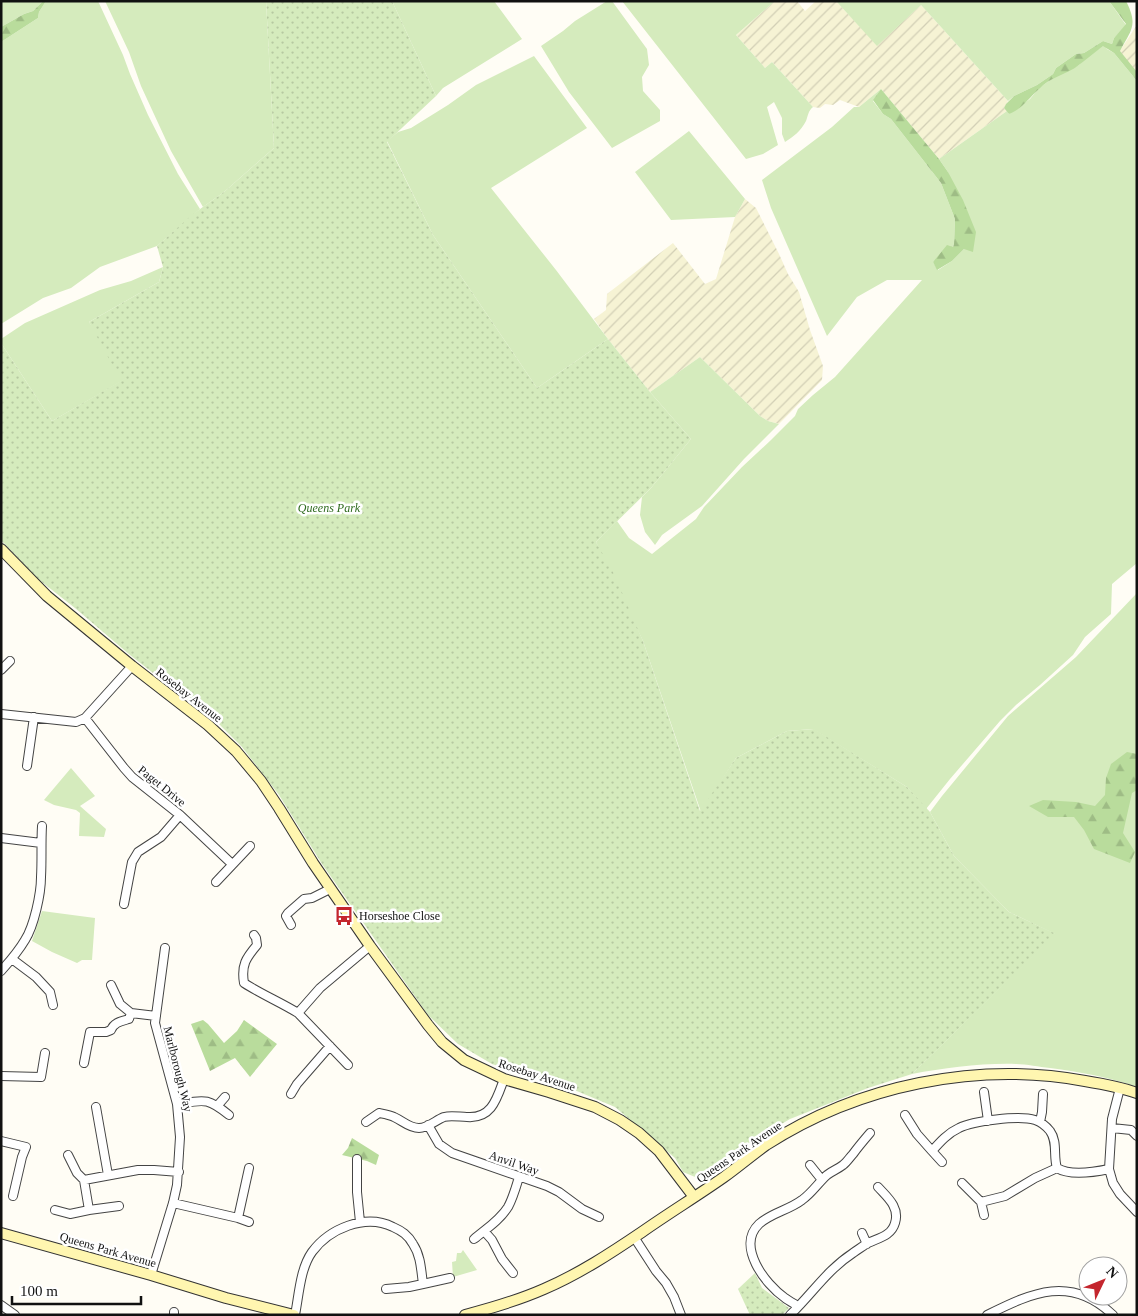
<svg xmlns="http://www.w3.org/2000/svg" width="1138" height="1316" viewBox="0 0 1138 1316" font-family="Georgia,serif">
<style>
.farmland{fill:url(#farmland-furrows)}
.grass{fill:#d5ebbd}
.forest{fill:url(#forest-firs)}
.park{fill:url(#park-dots)}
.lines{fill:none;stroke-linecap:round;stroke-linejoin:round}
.street-casing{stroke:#444;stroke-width:10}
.secondary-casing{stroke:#333;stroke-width:12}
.street{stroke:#fff;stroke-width:8}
.secondary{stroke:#fff6b0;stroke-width:10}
.labels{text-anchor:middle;stroke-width:5;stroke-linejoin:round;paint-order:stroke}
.park-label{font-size:12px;font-style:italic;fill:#2f6b1f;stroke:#fff}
.street-label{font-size:12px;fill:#111;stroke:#fff}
.poi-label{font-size:12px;fill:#111;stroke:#fff;text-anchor:start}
</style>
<defs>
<pattern id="farmland-furrows" width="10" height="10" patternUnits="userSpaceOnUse" patternTransform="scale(1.25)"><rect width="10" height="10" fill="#f6f3d4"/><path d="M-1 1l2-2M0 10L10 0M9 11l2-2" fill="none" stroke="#d2cfb5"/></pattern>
<pattern id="forest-firs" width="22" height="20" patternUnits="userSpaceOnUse" patternTransform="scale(1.25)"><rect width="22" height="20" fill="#b9dc9c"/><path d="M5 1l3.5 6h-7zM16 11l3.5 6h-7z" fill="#9ebc85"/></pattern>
<pattern id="park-dots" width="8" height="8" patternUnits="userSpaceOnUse" patternTransform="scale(1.25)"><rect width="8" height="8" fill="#d5ebbd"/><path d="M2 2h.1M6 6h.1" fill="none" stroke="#b6c8a1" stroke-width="1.8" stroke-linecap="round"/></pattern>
</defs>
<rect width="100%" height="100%" fill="#fffdf5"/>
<path class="farmland" d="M775,1H797L805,11L816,1H836L877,45L921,5L1008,101L1004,108L1007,111L939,159L881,89L859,107L840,100L833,105L825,104L820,108L813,107L772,62L765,68L736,35Z
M1137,25V72L1119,52Z
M745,199L756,208L779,254L788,274L799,292L810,330L823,366L822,380L779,424L768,421L760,416L700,357L650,392L608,339L594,319L606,310L607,294L673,243L705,284L716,279L735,217Z"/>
<path class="grass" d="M1,1H43L33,11L24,14L1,27Z
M46,1H98L123,55L130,74L148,115L178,174L200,209L157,246L100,267L71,288L43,298L1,324V42L38,18L39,12Z
M105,1H266L274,148L224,192L203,207L171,151L141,86L129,52Z
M392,1H494L522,39L443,88L436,96Z
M607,1H612L647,49L649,65L642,77L643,91L660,110V121L612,148L569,92L541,46L563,31L575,21Z
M622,1H775L736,35L765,68L772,62L813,107C808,111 808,116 806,121C801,131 793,137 785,142L782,134V118L774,102L767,107L778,145L763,154L746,159Z
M836,1H1109L1126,25L1114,38L1112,44L1103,41L1084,53L1076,54L1056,68L1053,74L1037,85L1014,96L1008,101L921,5L877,46Z
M1104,45L1107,49L1114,53L1137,81V563L1112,584L1111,614L1085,637L1073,655L1040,685L1016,705L1000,721L950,779L926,809L907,787L813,729L787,731L736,758L701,812L643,641L596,542L617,521L629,538L652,554L696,519L704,507L742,467L771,440L795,416L798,409L813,395L835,377L922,280H887L857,297L827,336L771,208L762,180L832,127L854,107H859L881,89L873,101L883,114L891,119L941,183L955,219L954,244L953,247L933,262L938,270L952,261L964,249L948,172L939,159L1007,111L1009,114L1030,99L1039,88L1056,76L1079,65L1086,58Z
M534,56L587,128L491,188L556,270L608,339L537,388L433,235L387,141L398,132L411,128L448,105L476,85Z
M689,131L745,199L735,217L671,220L635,172Z
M163,267L159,282L89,322L127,378L52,421L1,343V339L25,323L100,290L131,281Z
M700,357L760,416L768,421L779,424L744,459L702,506L662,535L655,545L645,532L640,515L642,497L651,488L691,439L650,392Z
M1137,593V1087C1109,1077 1080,1072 1050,1068C1039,1067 1027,1064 1016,1064C981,1063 946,1068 912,1074L1055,934L1009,912L954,856L930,812L942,796L1008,716L1076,657Z
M71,768L95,796L80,806L106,829L104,837L79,836L80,813L76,810L54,805L44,800Z
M42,911L95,918L92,960H82L77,963L52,952L32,941Z
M463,1250L477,1270L453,1277L452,1262L456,1261L457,1253H461Z"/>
<path class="forest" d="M43,1H46L39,12L38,18L1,42V27L24,14L33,11Z
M1109,1H1126C1138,25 1132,29 1120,51L1137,72V81L1114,53L1103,46C1095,52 1087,59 1079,65C1066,75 1050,77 1039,89C1029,98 1022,109 1009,114L1004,108L1006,104L1014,96L1037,85L1053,74L1056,68L1076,54L1084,53L1103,41L1112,44L1114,38L1126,24Z
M881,89L939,159L948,172L963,200L976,232L973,252L964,249L952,261L937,270L933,262L947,245L953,247L954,244L955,219L941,183L891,119L883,114L873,100Z
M1127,752L1137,754V790L1132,793L1123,833L1135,852L1130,863L1094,849L1084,830L1074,817H1048L1029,806L1043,800L1076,802L1095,806L1105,795L1106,778L1111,764Z
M203,1020L208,1024L224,1043L237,1031L244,1020L277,1044L250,1077L235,1058L210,1071L191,1024Z
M352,1138L379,1155L376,1165L367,1161L342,1155L348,1148Z"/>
<path class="park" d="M266,1H392L436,96L387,142L433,235L537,388L608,339L650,392L691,439L651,488L596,542L614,574L643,641L700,811L736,758L787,731L814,729L907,787L930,812L954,856L1009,912L1056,934L912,1074L868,1088L790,1119L746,1145L700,1179L683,1172L675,1158L615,1107L572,1089L492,1064L458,1044L428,1015L322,864L279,795L242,747L220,725L130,655L75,608L38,579L1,540V343L52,421L126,378L116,372L89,322L159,282L163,267L157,246L193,214L224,192L274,148Z
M755,1273L762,1288L789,1308L782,1315H750L738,1289Z"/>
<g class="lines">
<g class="street-casing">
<path id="street" d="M1,670L10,661
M1,714L76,722L85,718L132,666
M85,718L124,768L132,777L180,815L232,864
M27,766L34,717
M1,838L41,843
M216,882L250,846
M124,904L132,862L138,852L161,837L180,815
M291,925L286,916L288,913L304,899L312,898L330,889
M254,935L256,938L257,945C246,958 241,965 244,983C261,994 280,1002 298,1013
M12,959L36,977L50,992L53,1005
M1,971C10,961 18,952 25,940C34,926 41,894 41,877C42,860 41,843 42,826
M111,985L120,1004L131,1013
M84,1063L90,1032H106L111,1030C114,1022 122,1021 129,1019L131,1013L156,1016
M348,1065L298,1013L320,988L370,946
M1,1076L41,1077L45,1053
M1120,1088L1112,1119L1109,1169L1113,1183L1120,1194L1137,1212
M984,1092L988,1121
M291,1094L297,1084L330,1046
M177,1104C204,1100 207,1097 229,1115
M218,1105L225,1097
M96,1107L108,1175
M905,1115L917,1134L932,1151
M366,1122L379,1113C384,1114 390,1115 394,1117C403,1121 409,1128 419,1128C428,1128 436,1120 444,1117C451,1115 460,1117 467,1117C492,1119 497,1098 504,1079
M1040,1122L1042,1112L1043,1094
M428,1125L439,1144L452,1153L547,1186L559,1192L582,1209L599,1217
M1112,1128L1131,1130L1137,1136
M1,1141L26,1147L22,1157L13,1196
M68,1155L77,1173L84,1180
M357,1159V1192L360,1222
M942,1162L932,1151C940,1142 948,1133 959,1128C973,1121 1019,1115 1035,1120C1041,1122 1046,1126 1050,1131C1058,1142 1053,1156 1057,1168C1070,1176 1095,1172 1109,1169
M810,1165L822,1180
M962,1183L981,1202L1005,1196L1035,1178L1057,1168
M981,1202L984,1215
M173,1203L238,1218L249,1222
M119,1206L89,1210L84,1180L138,1170H154L179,1172
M55,1210L70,1214L89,1210
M238,1218L249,1168
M484,1231L492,1240L502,1259L513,1273
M862,1233L867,1244
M634,1237L656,1271L666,1283L674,1297L681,1315
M474,1239C486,1229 500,1220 508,1207C513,1198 516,1187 519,1177
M151,1275L173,1203L177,1185L180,1137L177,1104L155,1023L165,948
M386,1289L409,1287L423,1284
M1,1305L15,1315
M798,1306C793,1303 789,1301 785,1298C765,1284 736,1246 759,1224C771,1213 789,1210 802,1200C812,1193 818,1183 827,1175C832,1171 838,1169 843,1165C847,1162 850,1157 853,1154C858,1147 864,1140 870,1133
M174,1312V1315
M295,1315C299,1295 300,1269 312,1252C329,1229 365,1213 393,1227C402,1231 408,1235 413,1244C421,1256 421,1270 423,1284L450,1278
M790,1315C812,1294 827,1270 853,1253C857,1250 862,1247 866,1244C877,1238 891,1237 895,1223C900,1207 887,1197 878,1187
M987,1315C1033,1292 1071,1275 1113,1315"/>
</g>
<g class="secondary-casing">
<path id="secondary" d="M1,549L47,596L132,666L208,725L236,751L261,781L279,808L313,863L370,946L428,1025L442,1042L464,1060L504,1079L549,1092L595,1107L620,1120L639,1133L659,1151L694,1197
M1,1233L151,1275L226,1298L294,1315
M465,1315C492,1308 519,1300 544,1289C579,1274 611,1253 642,1232C669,1213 697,1196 724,1177C738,1167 752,1155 766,1145C859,1085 977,1061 1085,1081C1103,1084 1120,1087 1137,1093"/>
</g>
<use href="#street" class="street"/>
<use href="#secondary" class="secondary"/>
</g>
<defs>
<g id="bus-bare" transform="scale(1.5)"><path d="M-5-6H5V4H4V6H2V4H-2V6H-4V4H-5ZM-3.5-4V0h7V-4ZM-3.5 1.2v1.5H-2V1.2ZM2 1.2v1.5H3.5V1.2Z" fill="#c4262e" stroke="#fff" stroke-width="2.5" paint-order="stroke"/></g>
</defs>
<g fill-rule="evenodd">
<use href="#bus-bare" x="344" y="916"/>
</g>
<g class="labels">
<g class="park-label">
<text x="329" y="512">Queens Park</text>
</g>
<g class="street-label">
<text transform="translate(189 695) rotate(38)" y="4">Rosebay Avenue</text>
<text transform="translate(162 786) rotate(39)" y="4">Paget Drive</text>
<text transform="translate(178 1069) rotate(76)" y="4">Marlborough Way</text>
<text transform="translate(537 1075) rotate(18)" y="4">Rosebay Avenue</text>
<text transform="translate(739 1152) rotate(-34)" y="4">Queens Park Avenue</text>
<text transform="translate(514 1163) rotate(19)" y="4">Anvil Way</text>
<text transform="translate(108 1250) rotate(16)" y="4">Queens Park Avenue</text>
</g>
<g class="poi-label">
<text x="359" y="920">Horseshoe Close</text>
</g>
</g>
<rect width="1138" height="1316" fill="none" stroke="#111111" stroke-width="5"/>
<g transform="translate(1103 1281) rotate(47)"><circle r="24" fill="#ffffff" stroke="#a0a0a0"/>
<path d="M0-4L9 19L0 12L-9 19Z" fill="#c4262e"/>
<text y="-8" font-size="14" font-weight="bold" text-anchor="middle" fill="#111111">N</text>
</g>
<path d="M12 1296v8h129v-8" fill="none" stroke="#111111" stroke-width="2.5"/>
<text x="20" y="1296" font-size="15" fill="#111111" stroke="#ffffff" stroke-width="4" paint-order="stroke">100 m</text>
</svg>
